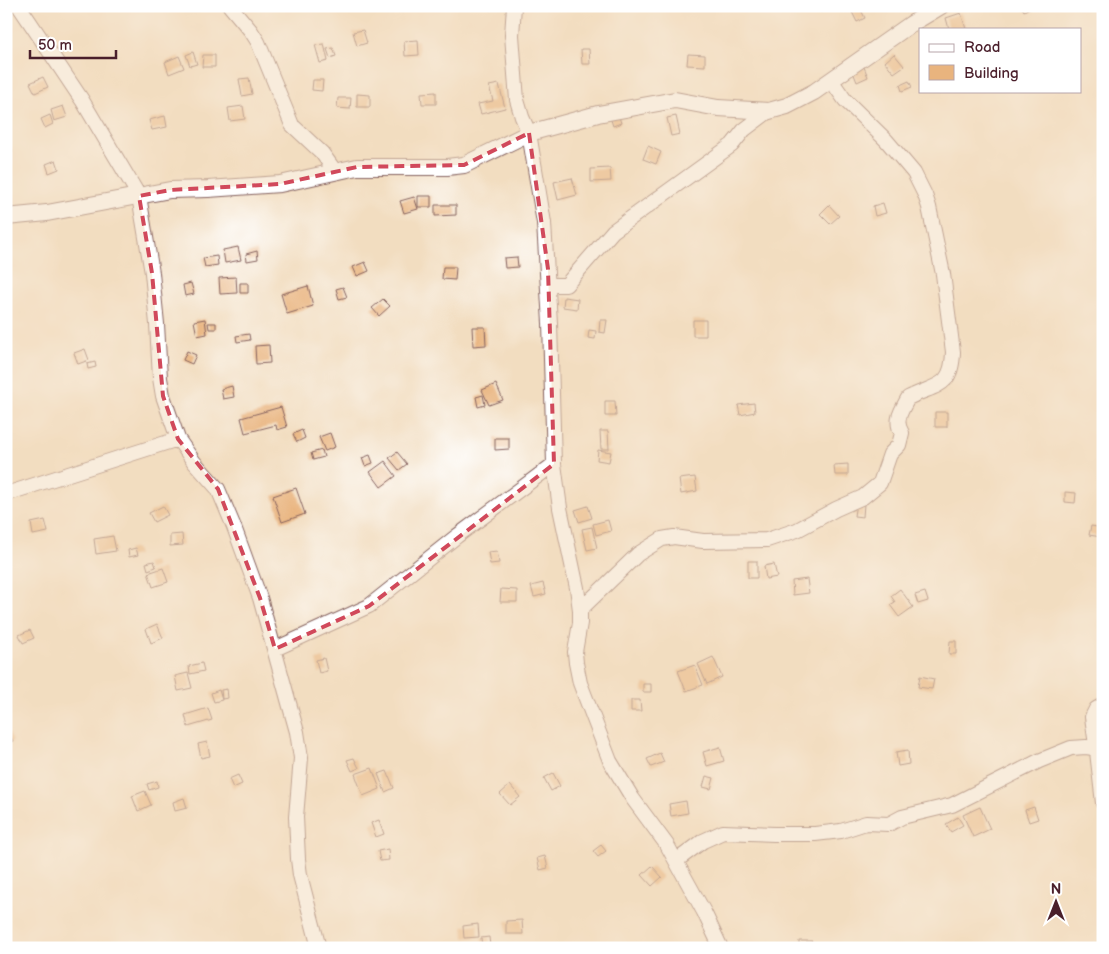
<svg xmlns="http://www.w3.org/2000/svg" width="1109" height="954" viewBox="0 0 1109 954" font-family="'Balsamiq Sans',sans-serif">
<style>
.building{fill:#e9b47e}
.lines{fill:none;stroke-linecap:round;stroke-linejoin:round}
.minor-casing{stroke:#85625f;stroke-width:16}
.tertiary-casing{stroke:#85625f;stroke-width:18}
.minor{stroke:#fff;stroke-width:14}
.tertiary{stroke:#fff;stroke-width:16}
.marked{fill:none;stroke:#d1495b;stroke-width:4;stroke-dasharray:10 6;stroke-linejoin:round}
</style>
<rect width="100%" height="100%" fill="#fff"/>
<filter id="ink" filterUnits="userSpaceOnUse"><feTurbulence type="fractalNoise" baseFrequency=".02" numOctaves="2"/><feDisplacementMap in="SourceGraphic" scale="10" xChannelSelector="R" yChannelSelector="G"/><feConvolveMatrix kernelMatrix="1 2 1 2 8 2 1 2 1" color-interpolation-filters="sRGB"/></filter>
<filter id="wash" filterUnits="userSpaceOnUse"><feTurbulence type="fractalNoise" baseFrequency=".0096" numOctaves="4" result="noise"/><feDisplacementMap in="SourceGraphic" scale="20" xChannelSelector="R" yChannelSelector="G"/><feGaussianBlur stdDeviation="1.12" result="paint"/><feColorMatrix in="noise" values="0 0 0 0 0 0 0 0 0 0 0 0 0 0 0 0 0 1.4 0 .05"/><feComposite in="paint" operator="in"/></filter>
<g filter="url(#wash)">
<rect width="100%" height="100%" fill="#f2ddc0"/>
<g id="blocks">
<path class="building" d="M849,6H859L865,18L857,22Z
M1021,6H1033L1024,11Z
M961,13L966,29H949L946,18Z
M363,30L367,43L357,46L353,32Z
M418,40L419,55L405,56L404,41Z
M324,44L328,61L320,63L315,45Z
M333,48L336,56L330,58L327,49Z
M581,49H589L590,64H582Z
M193,52L197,64L190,66L186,55Z
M688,54L705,55V66L687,65Z
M894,54L904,66L894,73L885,62Z
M203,55H215V67H202Z
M179,56L184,68L169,74L165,62Z
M864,67L868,77L857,82L853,72Z
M43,77L48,87L35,93L30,83Z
M249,78L252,94L242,96L239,79Z
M313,80H323L322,91L312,90Z
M909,81L912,87L902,91L900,85Z
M499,84L505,108L481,114L478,104L493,101L489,86Z
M436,92V104H422L421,93Z
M357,94L370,95V107H357Z
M338,98H351L350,109L337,108Z
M63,106L67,117L54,121L51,110Z
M243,106L245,119L230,121L228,108Z
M618,114L621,123L613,126L610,117Z
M50,115L53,124L45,128L41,119Z
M165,116L167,127L152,130L149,120Z
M676,116L680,134L671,136L667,118Z
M9,142L12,151L6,153V143Z
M648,146L661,152L656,164L643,159Z
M6,159L11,171L6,173Z
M56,160L59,169L49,173L46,164Z
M610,168L611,181L591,182V169Z
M572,178L577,195L558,200L554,182Z
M418,196H431V207H418Z
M414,197L418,209L404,213L400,201Z
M883,203L886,213L875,216L873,206Z
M435,205H456V215L435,216Z
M829,205L839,216L830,224L820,214Z
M238,247L241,260L225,263L223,250Z
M257,251L258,259L247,261L246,254Z
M217,256L218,265L205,267L203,258Z
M517,257L518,267L505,268L504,258Z
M365,262L369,271L357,276L353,267Z
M443,267H456L455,280L442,279Z
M236,277L237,293L220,294L219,278Z
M191,283L194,294L185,296L183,285Z
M240,283H248V293H240Z
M308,286L313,306L287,314L281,294Z
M343,287L347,297L339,299L336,289Z
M564,297L578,299L577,309L563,307Z
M383,299L390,306L379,316L372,308Z
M205,319L207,334L197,336L194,321Z
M600,320H607L605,333L599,332Z
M693,320H706V336H693Z
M208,323H216V329H209Z
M472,327H485L486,345L473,346Z
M589,330L596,331L595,339L588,338Z
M249,334L250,340L237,342L236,336Z
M269,345L270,363L256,364L255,346Z
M85,349L89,360L78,364L74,353Z
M187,351L196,355L192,364L183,360Z
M95,362L96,367L88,369L87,364Z
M496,384L503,400L489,405L482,390Z
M232,386L234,397L223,399L221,389Z
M483,395L485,405L478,407L476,397Z
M605,401H615L616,416H605Z
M754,403L755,412L740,415L738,405Z
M281,407L287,427L277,430L276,425L245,433L241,418Z
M935,412H947V427H935Z
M302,430L305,438L297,442L293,434Z
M600,431H608L609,449H601Z
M330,433L335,447L325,451L319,437Z
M495,438H509V449L495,450Z
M322,450L324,457L313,460L311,453Z
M598,450L611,452L609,462L597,460Z
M397,452L407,464L399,470L389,458Z
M370,455L373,463L365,466L362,458Z
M385,461L396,476L381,487L370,472Z
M848,464V475H835L834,465Z
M695,477L697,491L681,494L679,479Z
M296,488L305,514L282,522L273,496Z
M1065,492L1076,493L1075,503L1065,502Z
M856,503L864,504L863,517L854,516Z
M163,506L168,515L154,522L149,513Z
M588,506L592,518L579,522L575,510Z
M45,520L48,532L33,535L31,523Z
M608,520L611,531L596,535L593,524Z
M1091,526L1103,528L1101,537L1089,535Z
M592,527L597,548L587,550L582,529Z
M182,534L183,545L170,546V535Z
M113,536L116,551L96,554L94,539Z
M136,548L138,555L129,557L128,550Z
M497,551L499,563L490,564L488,552Z
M154,561L156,567L148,570L146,563Z
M748,561H757V578H748Z
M774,564L777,577L766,579L764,566Z
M163,568L168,582L153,587L148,573Z
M807,579L809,593L793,595L792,581Z
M543,583L546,594L534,597L531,586Z
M501,589L517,590V602H500Z
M900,589L913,607L899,617L890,605L895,602L891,596Z
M925,592L928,601L918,604L915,595Z
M157,624L163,638L151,643L146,629Z
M30,630L34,638L23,643L19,635Z
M950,641H956V654H949Z
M713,657L722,677L707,684L698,664Z
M324,658L327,671L319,673L316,660Z
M202,663L204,671L190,674L189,666Z
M695,665L703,685L686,691L678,671Z
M188,673L192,688L178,691L175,676Z
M920,676L934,679L932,689L918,687Z
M643,684H651V692H643Z
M227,689L228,698L222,699L221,690Z
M219,690L222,700L214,702L211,693Z
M631,700H640L641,711H631Z
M208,708L212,720L188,727L185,715Z
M6,728L13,741L6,744Z
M207,742L210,756L201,758L198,744Z
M720,747L724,761L707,766L703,752Z
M908,750L909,764L898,766L896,752Z
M660,753L664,762L651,767L647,759Z
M354,758L359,768L352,771L347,760Z
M372,768L380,789L363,796L355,774Z
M387,771L394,788L385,792L378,774Z
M553,773L560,786L551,791L544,778Z
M238,775L242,784L233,788L229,779Z
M706,776L714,778L711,789L703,787Z
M157,781L158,787L149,790L147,784Z
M510,785L520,797L510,805L500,794Z
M145,791L151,805L138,811L132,796Z
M184,798L187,808L175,811L173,802Z
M686,801L688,813L671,816L669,804Z
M980,807L990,829L973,837L963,815Z
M1034,807L1038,819L1029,822L1025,810Z
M958,817L963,825L951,832L946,824Z
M379,820L384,834L376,837L371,823Z
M601,845L606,851L598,857L593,851Z
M388,849L389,860L380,861L378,851Z
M545,856L548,868L540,870L537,858Z
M652,866L662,877L652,886L642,875Z
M522,920L523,934H506V921Z
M478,924L479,937L464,938L463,926Z
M489,937L490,946L482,947L481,938Z
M799,941H812L811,948H799Z"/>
</g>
</g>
<g filter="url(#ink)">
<use href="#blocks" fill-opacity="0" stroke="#85625f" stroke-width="1"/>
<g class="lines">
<g class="minor-casing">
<path id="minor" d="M19,6L82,100L139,196L152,273L157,324L160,378L163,396L178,439L194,462L218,489L234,527L260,598L297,732L301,758L296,817L298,859L300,875L319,948
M230,6L251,31L258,42L292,125L322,153L335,171
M514,6L512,35L517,100L522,117L529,133L544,223L550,323L554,464L560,508L577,588L580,610V623L575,652L576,663L580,683L610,761L633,799L667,845L704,912L721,948
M548,285H566L613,231L732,145L744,130L769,111
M6,494L178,439
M580,610L638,554L662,539L674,537L703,541L767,540L797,530L836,509L863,497L880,483L890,454L899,445L902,433C894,421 901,411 908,398C934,384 952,390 953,352L943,274L929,207L925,195L914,173L886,140L845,100L831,80
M275,649L369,606L457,536L554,464
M1097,752L1092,717L1096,709L1103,705
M676,861L703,841L723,832L774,834H815L841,831L866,823L889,824L902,817L952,805L1039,761L1071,748L1086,747L1093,748L1097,752L1103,803"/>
</g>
<g class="tertiary-casing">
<path id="tertiary" d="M6,217L47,213L170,190L208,189L280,184L357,167H447L464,165L529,133L598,114L675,100L718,108L769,111L787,106L814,92L911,24L941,6"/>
</g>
<use href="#minor" class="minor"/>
<use href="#tertiary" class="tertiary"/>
</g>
</g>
<path d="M0 0H1109V954H0ZM529,133L548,269L554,464L369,606L275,649L260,598L218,489L178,439L163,396L152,273L139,196L170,190L280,184L357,167L464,165Z" fill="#f2ddc0" fill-opacity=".55" fill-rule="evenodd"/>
<path class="marked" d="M529,133L548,269L554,464L369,606L275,649L260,598L218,489L178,439L163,396L152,273L139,196L170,190L280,184L357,167L464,165Z"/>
<rect width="1109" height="954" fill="none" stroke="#fff" stroke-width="25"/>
<rect x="919" y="28" width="162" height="65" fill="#ffffff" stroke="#b7a5aa"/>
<rect x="929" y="44" width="25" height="8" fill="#ffffff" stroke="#b7a5aa"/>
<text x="964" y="52" font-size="15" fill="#4a1f2b">Road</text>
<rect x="929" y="65" width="25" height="15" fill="#e9b47e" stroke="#b7a5aa"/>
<text x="964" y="78" font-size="15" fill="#4a1f2b">Building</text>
<g transform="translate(1056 902)" stroke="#ffffff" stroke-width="4" paint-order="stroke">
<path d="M0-4L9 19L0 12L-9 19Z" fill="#4a1f2b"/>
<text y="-8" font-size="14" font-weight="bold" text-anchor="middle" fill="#4a1f2b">N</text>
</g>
<path d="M30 50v8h86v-8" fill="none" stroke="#4a1f2b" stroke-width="2.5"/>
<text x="38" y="50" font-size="15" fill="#4a1f2b" stroke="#ffffff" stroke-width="4" paint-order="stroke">50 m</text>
</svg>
